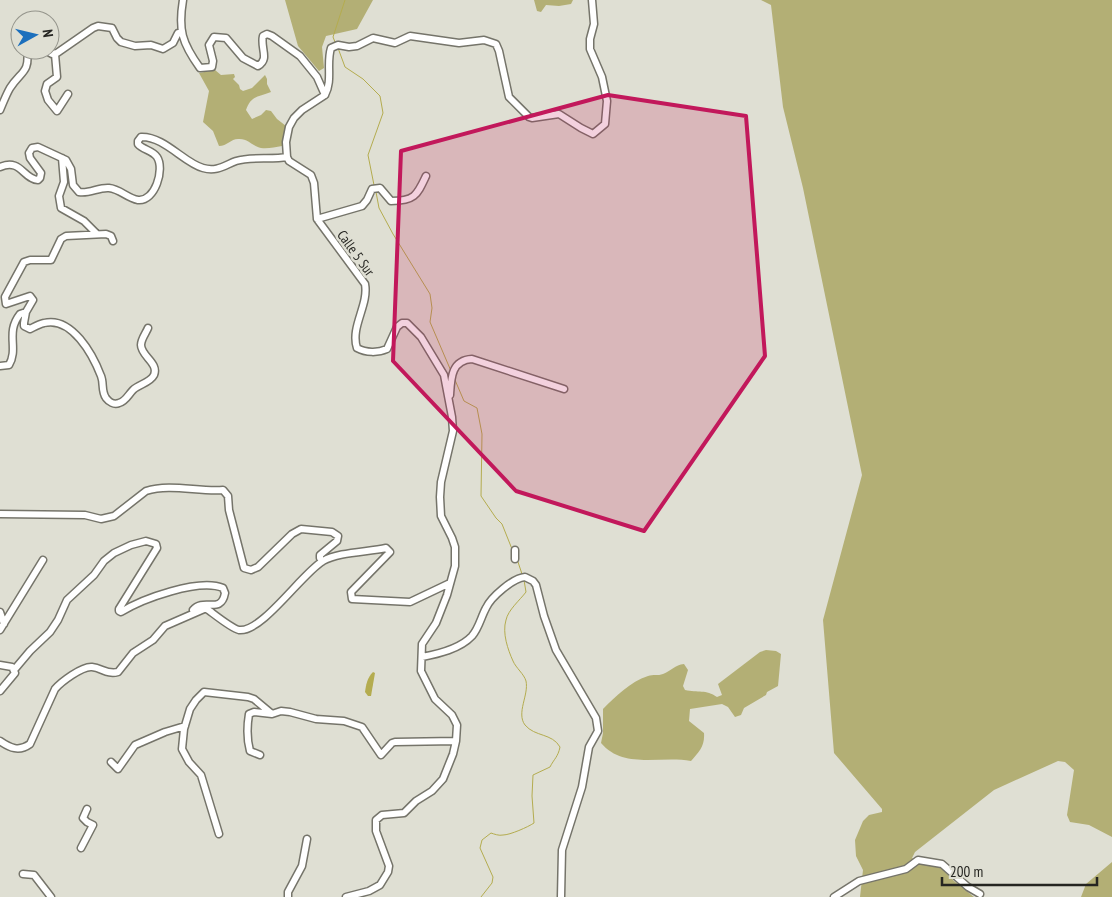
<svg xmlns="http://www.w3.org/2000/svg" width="1112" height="897" viewBox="0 0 1112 897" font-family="'PT Sans Narrow',sans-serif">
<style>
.green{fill:#b3af75}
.water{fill:#b4ac4f}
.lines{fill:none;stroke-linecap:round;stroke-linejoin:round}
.stream{stroke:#b4ac4f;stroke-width:1}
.minor-casing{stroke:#75746a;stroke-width:9}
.minor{stroke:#fff;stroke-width:6}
.marked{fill:#c2185b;fill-opacity:0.2;stroke:#c2185b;stroke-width:4;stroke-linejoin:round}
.labels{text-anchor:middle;stroke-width:5;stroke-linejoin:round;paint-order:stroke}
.street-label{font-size:14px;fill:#252521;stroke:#dfdfd3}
</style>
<rect width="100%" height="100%" fill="#dfdfd3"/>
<path class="green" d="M285,0H373L357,29L326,36L322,47L324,68L319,71L298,46Z
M534,0H573L571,4L559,6L546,5L541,12L537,11Z
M761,0H1112V837L1089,825L1070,822L1067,815L1074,770L1065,762L1058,761L994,790L915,852L912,858L924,864L940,867L954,881L974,897H860L863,870L856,856L855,840L863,821L869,815L882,812V809L834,753L823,620L862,475L803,188L783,107L771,5Z
M215,70L221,75L234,74L235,77L233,79L239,85L240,89L243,91L252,88L265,75L267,79V84L271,92C259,97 251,95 246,110L252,119L261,115L266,110L271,111L277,119L286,126L282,146C275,147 268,149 261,148C252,146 248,138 238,139C231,139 227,146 219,146L213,131L203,122L209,91L199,73Z
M766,650L776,651L781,654L778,686L767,692L766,695L744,708L741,715L735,717L728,707L722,704L690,709L689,721L704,733C705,746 699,752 691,761C661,755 624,770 601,743L603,733V709C616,696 630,682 648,676C653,674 658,676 663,674C671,671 675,665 684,664L688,670L683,686L685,690C698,693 706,689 717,697L722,695L718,684L760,652Z
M1112,862V897H1081L1086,884Z"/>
<path class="water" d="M373,672L375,673L371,696H368L365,692C366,685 367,678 373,672Z"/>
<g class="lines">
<path class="stream" d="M335,42L333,37L345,0
M338,48L345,67L363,79L380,96L383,113L368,155L374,185
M376,192L379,208L393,234L430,294L432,308L430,322L451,371
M455,380L464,401L477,408L482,434L481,496L496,518L502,524L512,549
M517,559L522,574
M481,897L492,883L493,877L480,848L482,840L491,833C494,834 499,836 503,835C510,835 528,827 534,823L532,796L533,775L550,767C554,759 558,757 560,747C552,733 535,737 525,725C516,713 529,695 526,681C524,674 516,668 513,661C508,650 502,633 506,620C508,610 520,600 526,592L524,580"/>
<g class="minor-casing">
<path id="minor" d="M183,0C178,30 182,43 200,68L212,67L213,61L209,45L214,37L226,38L243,58L258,66C270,59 260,48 263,36L267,34L272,36L300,56L317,77L325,95L302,110L294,118L289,127L286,142L287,157L289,161L311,175L314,183L317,219L365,284C369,305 350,327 357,348C366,353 378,353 387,349L397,327L402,323H407L421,337L444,375L452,417L453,431L441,482L440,497L441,516L452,538L455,547V566L447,595L436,623L422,644L421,671L435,699L452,715L457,725L456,741L453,754L443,779L432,791L416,801L404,813L382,815L376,820V831L389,866L388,872L380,885L369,891L346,897
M45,50L52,54L57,53L93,28L98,26L112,28L117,38L121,42L135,46L151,45L163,49L173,43L178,33H182
M55,54L57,77L47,84L45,91L48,100L57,111L68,94
M325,95C333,80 326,64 331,48L338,45L349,47L357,46L373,38L395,43L410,36L459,43L484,40L496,44L499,51L509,97L529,117L532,118L559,114L581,128L593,134L605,124L607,101L602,77L590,49V39L594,24L592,0
M0,110C3,103 6,95 10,88C21,71 30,73 27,50
M62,158L64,182L59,196L61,208L84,221L97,234
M0,167C21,158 23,179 38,180L40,178L41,173L30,158L29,153L32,148L38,147L66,160L71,169L73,185L79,192C89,194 99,187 109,188C120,189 127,198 138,200C155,202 165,169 157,157C152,150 143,150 138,144V141L141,137C164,136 184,163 203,168C217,172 225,165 236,161C252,156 271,160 287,157
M317,219L362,206L367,200L372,189L380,188L391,201C415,201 417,195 426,176
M26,312L33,300L30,296L6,304L5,297L24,262L30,260H51L61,239L66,236L106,234L111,236L113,241
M0,366L9,365C19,348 5,333 20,314L26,312L24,323V326L30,329C34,327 39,324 44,323C72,316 93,355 101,376C104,383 101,391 106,398C109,402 114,405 119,403C126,401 128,395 133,390C139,384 150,383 154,375C159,363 141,356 141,345C141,339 146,333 148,328
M450,395C451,379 451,360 472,359L564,389
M0,514L85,515L101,519L114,516L146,491C170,483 198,492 223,490L228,496L229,510L244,568L251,570L258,567L292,534L301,529L332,532L338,536L337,541L320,555V558L322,561
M515,550V559
M0,612L4,624
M0,630L43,560
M422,657C438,654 460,649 472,636C479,628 481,617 486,608C491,597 513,578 525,577L533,581L536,585L544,616L556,650L596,718L598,731L589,747L582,787L562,850L561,897
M0,665L12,667L15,673L0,691
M14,670L30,651L50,632L58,620L67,600L94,575L104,561L114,553L131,545L146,541L156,544L157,548L119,609V611L121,612C142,599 199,578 223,588L225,593C221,615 204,597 193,610L194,612
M0,741C10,748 19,752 30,744L55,689C61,682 82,666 92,667C102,668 107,675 118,672L133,653L153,640L165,626L204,609H207C214,614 231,628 239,630C262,633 303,572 323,561C338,552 368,552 386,548L390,552L351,592L352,599L410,602L450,583
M260,755L250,751C247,740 247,726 249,714L254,712L272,714
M111,762L118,769L135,745L165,732L185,726
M219,834L201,775L189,762L182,749L184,729L190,709L196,700L204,692L248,697L254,699L272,714L281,711L290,712L316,719L344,721L362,727L381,755L392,743L395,742L456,741
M81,848L93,825L87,822L83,818L87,809
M23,874L34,875L51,897
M288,897V892L302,866L307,839
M834,897L859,881L906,869L918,860L942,864L968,887L980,894"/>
</g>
<use href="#minor" class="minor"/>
</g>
<path class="marked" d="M608,95L746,116L765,356L644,531L516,491L393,361L401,151Z"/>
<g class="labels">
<g class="street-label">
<text transform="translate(356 253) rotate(54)" y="5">Calle 5 Sur</text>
</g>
</g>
<g transform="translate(35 35) rotate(82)"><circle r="24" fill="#dfdfd3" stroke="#95958c"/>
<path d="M0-4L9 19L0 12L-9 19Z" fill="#1b6fbd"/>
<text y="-8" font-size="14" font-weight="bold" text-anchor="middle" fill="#252521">N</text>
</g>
<path d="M942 877v8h155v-8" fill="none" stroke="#252521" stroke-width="2.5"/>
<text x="950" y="877" font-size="15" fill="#252521" stroke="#dfdfd3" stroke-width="4" paint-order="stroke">200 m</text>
</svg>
